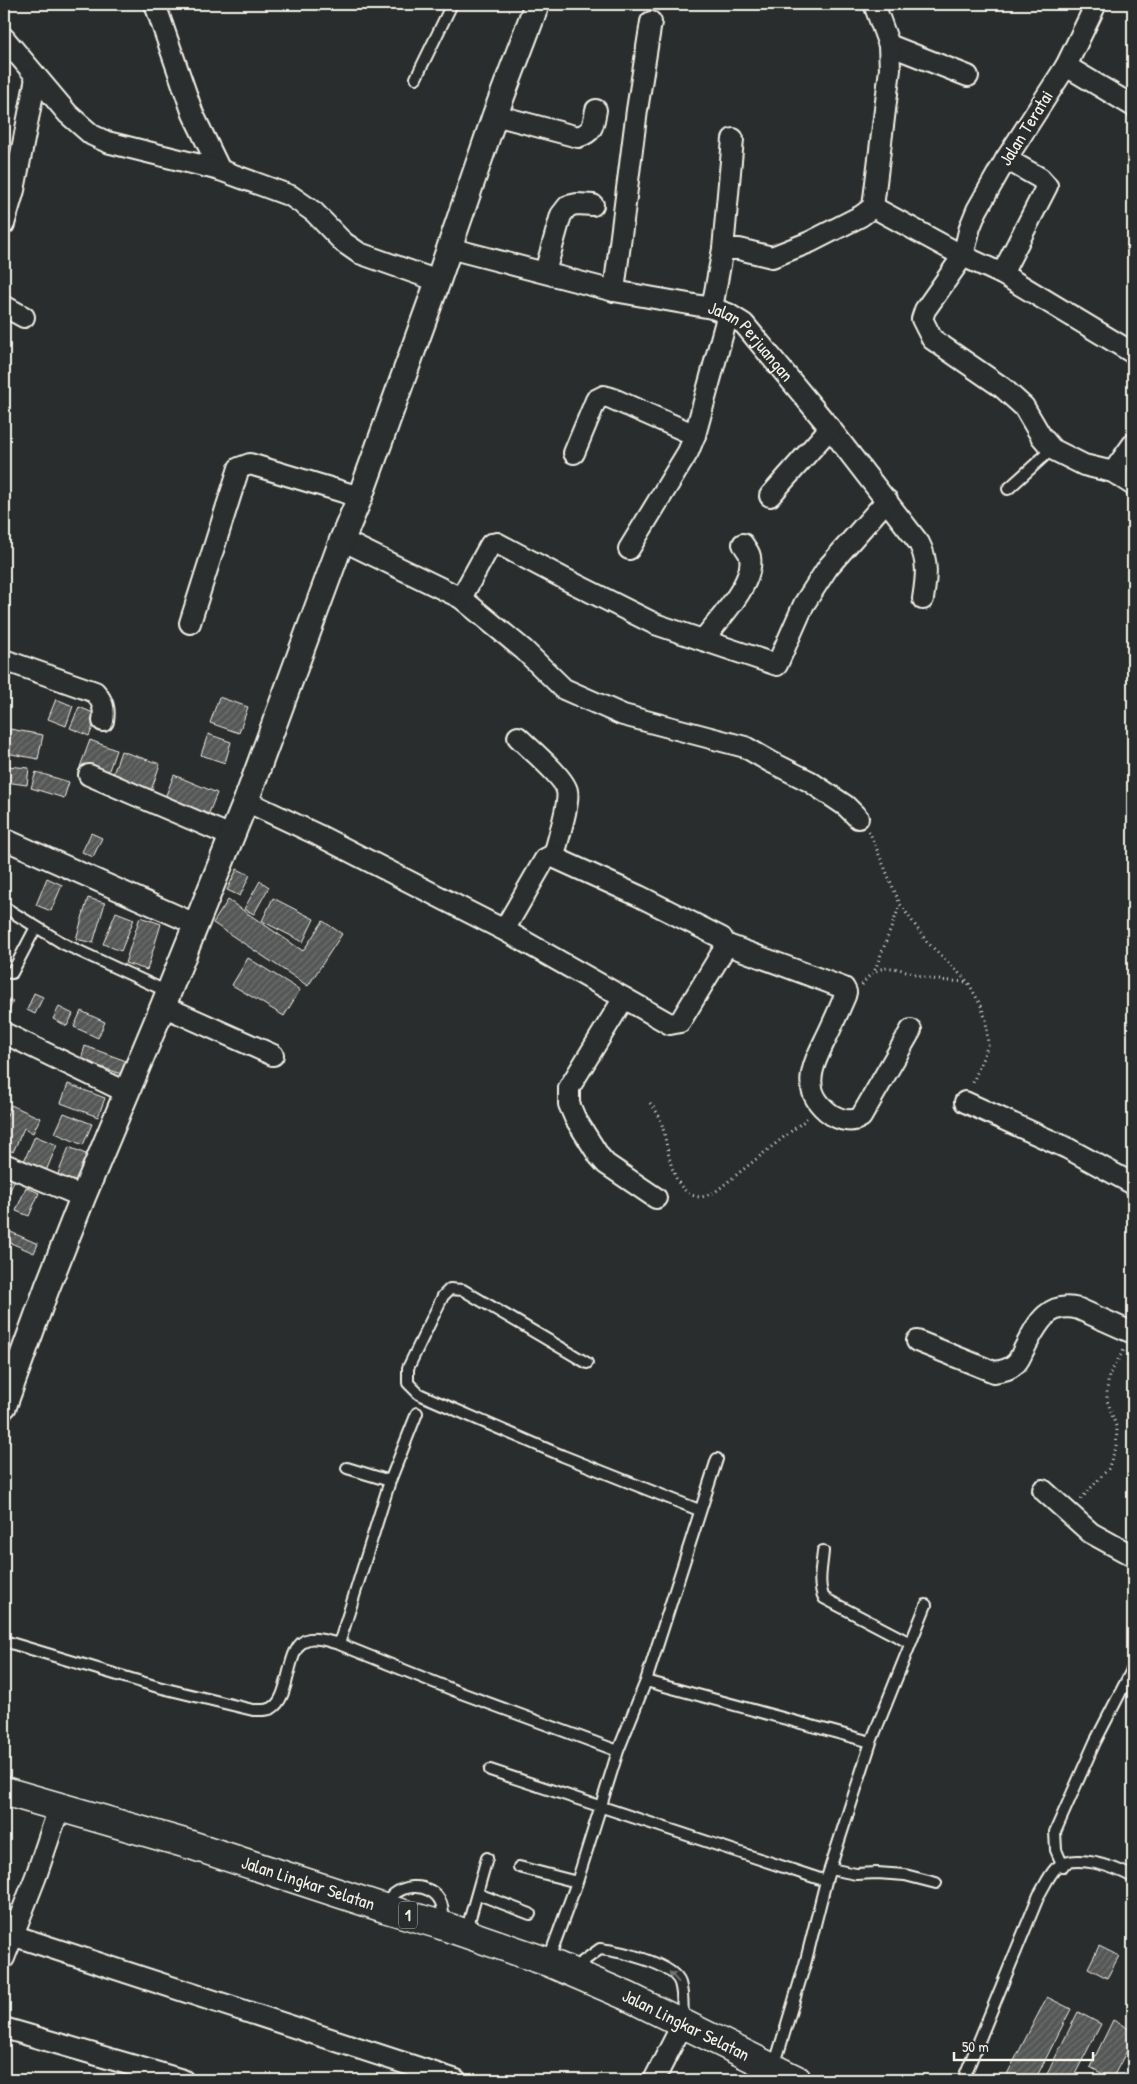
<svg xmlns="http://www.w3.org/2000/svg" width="1137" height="2084" viewBox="0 0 1137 2084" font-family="'Patrick Hand',sans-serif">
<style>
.building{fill:url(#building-hatch);stroke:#f4f1e8}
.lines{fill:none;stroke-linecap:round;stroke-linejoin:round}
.service-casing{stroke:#f4f1e8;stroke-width:14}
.minor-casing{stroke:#f4f1e8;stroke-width:24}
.tertiary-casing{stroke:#f4f1e8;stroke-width:28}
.trunk-casing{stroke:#f4f1e8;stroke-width:31}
.path{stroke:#f4f1e8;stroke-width:3;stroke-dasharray:1 4;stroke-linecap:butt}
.service{stroke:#2a2d2e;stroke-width:10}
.minor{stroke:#2a2d2e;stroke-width:20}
.tertiary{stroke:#2a2d2e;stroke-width:24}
.trunk{stroke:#2a2d2e;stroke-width:28}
.oneway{fill:#71726f}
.labels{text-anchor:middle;stroke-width:4.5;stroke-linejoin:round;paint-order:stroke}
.shield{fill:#2a2d2e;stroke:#b7b6b0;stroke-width:1}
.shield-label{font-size:16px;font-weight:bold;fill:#f4f1e8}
.street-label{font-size:18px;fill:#f4f1e8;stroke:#2a2d2e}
</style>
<defs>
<pattern id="building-hatch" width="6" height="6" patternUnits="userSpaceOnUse" patternTransform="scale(1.25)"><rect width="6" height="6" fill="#555756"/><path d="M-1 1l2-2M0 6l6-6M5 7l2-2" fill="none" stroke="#6e706e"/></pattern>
</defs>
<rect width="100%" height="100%" fill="#2a2d2e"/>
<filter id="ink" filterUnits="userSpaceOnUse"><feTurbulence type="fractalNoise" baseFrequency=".02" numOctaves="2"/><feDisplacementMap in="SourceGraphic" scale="10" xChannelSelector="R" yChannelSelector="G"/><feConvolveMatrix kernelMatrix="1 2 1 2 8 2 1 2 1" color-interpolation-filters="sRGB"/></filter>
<g filter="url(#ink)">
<path class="building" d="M219,697L248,707L239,733L210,723Z
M56,699L73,706L66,726L48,719Z
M79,707L98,715L89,736L70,728Z
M10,729L43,735L38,759L6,753Z
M208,734L231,742L225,763L201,755Z
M90,740L116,750L107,776L80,767Z
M121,751L160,764L151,791L112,777Z
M7,766L29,768L27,785L5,782Z
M36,772L69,782L64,798L31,788Z
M174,775L217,793L207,818L164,800Z
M91,833L102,838L93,857L82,852Z
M237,869L250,875L240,896L227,890Z
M47,878L62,885L51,911L36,905Z
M260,881L269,887L254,914L244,909Z
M88,898L105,903L93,943L76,939Z
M273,898L314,919L303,942L262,921Z
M228,900L303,951L323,921L342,934L308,986L213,923Z
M116,912L134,919L121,951L103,944Z
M140,917L161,924L147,970L125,963Z
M248,958L300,990L284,1016L232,985Z
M34,993L43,997L35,1014L27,1010Z
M4,997L13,1001L4,1022Z
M59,1007L73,1014L67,1026L53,1019Z
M81,1011L105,1022L98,1038L74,1027Z
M85,1046L129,1062L124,1075L81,1060Z
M68,1084L105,1098L98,1117L61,1103Z
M11,1105L40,1118L33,1133L24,1128L13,1152L4,1148V1122Z
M64,1113L92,1124L83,1145L55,1133Z
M35,1136L57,1145L46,1171L24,1161Z
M69,1147L88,1155L75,1189L55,1181Z
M4,1174L15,1179L6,1200L4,1199Z
M26,1187L39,1193L29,1216L16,1211Z
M4,1229L38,1244L34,1253L4,1240Z
M1099,1946L1119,1956L1107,1978L1088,1968Z
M1047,1997L1071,2009L1035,2080H1004Z
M1078,2012L1101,2024L1072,2080H1044Z
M1113,2020L1133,2031V2039L1112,2079L1090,2067Z
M1133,2061V2080H1123Z"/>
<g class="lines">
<g class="service-casing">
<path id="service" d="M416,78L452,4
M1008,489L1052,449
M4,907L64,944L168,992
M4,972L12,973L36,927
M587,1363L463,1290L450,1289L443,1296L408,1368V1383L419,1394L563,1456L699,1510
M347,1468L390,1481
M823,1551C822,1566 817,1584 824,1598L910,1643
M4,1641L158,1687L253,1710C259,1710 266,1711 272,1708C292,1697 285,1644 309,1639C319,1637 330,1642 339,1644L461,1693L618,1751
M339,1644L390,1481L417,1413
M646,1681L871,1742
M490,1770L826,1881
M1063,1866L1056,1850L1055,1832L1095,1742L1133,1668
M519,1867L577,1882
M830,1869L856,1874L877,1873L905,1875L936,1883
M478,1894L530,1914
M385,1907C387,1903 390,1897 394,1894C417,1877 451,1892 441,1923
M467,1933L470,1918L487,1858
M548,1961L577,1882L618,1751L646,1681L717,1459
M571,1970L600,1949C619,1951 673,1963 680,1983C684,1996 682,2009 683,2022
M774,2067L805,1964L826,1881L871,1742L926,1605
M963,2080L1039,1895C1044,1887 1049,1875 1056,1868C1075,1852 1114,1867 1133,1877"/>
</g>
<g class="minor-casing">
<g id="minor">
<path d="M155,4L193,114L220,170"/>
<path d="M1096,4L1066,66L1006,159L977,210L970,227L963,256L1002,274L1133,353"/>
<path d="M4,38L68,114L92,135L107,142L220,170L291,196L314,212L343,242L359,253L438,281"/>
<path d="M889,45L968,76"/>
<path d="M1066,66L1133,106"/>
<path d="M495,115L578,137C594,132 593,125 596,110"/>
<path d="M873,207L963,256L925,310L922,319L932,339L1003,388L1024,407L1041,436L1052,449L1084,465L1113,472L1133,485"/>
<path d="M4,224L14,190L36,78"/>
<path id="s1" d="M449,248L614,291L712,308L728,314L744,324L830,428L919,543C929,562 926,579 923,599"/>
<path d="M723,249H739L772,257L810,242L861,216L873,207L890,69L889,45L874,4"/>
<path d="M545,272L561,215L568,206L577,204L593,205"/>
<path d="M1002,274L1047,186L1040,178L1006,159"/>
<path d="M614,291L637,110L651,22"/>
<path d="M4,306L24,317"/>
<path d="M712,308L723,249L733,139"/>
<path d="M574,453L596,400L604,396L611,398L695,435"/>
<path d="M1113,472L1133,444"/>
<path d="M770,496L830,428"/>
<path d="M342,540L461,598L524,650L564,689L623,715L745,747L771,762L809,781L846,806L858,818"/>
<path d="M629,549L688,452L695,435L728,314"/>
<path d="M461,598L488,549L491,544L497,543L565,579L655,624L777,665L804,604L828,567L887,500"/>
<path d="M190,623L239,468L250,464L360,497"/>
<path d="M703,640C718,620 755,583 750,557C750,553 745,548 743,544"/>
<path d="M4,660L95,692C103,702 105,709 103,721"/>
<path d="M518,737C528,747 565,778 567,791C570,803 557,842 554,856"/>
<path d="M89,775L231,836"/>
<path d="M246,801L318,835L504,930L670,1024L680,1022L723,951L725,944L722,938L639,896L551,856L545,859L504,930"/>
<path d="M4,839L195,924"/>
<path d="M725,944L844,988L846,992L845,996C839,1010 833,1024 826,1038C812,1067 799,1092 832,1115C841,1120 852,1123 861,1117L911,1030"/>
<path d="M624,998L569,1088V1104L575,1118L599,1156L606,1164L656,1198"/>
<path d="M163,1006L273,1055"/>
<path d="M4,1033L126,1092"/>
<path d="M965,1102L1067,1148L1133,1184"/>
<path d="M4,1164L83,1197"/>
<path d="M917,1341L994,1372C1001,1371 1009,1370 1015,1364C1019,1361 1021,1355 1023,1351C1036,1327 1046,1300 1079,1309L1133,1333"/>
<path d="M1043,1490L1091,1533L1133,1556"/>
<path d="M12,1935L456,2080"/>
<path d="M4,1958L36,1876L59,1808"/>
<path d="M4,2028L183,2080"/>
<path d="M654,2080L683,2023"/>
</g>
</g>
<g class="tertiary-casing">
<path id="tertiary" d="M4,1406L47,1288L83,1197L163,1006L246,801L342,540L360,497L438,281L495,115L537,4"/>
</g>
<g class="trunk-casing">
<g id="trunk">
<path id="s2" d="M4,1791L191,1845L384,1908L441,1925L548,1962L627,1996L797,2080"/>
</g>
</g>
<path class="path" d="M869,831L900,904L927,942L968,982L981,1006L986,1020L988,1045L972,1085
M875,970L900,905
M862,985C881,956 902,971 928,978C941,981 954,981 967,982
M650,1103C653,1107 657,1112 659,1116C669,1138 667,1194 700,1197C704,1197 710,1194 715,1192L809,1117
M1081,1499L1108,1469L1116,1448L1117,1429L1107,1400V1390L1109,1375L1125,1348"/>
<use href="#service" class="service"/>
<use href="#minor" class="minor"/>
<use href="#tertiary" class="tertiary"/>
<use href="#trunk" class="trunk"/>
</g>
<defs><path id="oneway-solid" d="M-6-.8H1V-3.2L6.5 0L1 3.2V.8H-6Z" transform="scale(1.25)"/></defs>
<use class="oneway" href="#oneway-solid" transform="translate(674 1977) rotate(-132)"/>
</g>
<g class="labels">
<rect class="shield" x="399" y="1901.5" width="18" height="27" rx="4"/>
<g class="shield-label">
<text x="408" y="1921">1</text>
</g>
<g class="street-label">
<text transform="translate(1026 128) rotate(-58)" y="6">Jalan Teratai</text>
<text dy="6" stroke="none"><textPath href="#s1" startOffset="322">Jalan Perjuangan</textPath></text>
<text dy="6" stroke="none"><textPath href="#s2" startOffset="318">Jalan Lingkar Selatan</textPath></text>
<text dy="6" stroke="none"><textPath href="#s2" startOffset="722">Jalan Lingkar Selatan</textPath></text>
</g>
</g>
<rect width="1137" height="2084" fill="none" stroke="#2a2d2e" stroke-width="20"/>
<rect x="10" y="10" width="1117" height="2064" fill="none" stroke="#f4f1e8" stroke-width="2" filter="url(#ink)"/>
<path d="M954 2052v8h139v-8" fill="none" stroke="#f4f1e8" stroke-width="2.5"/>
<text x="962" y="2052" font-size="15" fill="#f4f1e8" stroke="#2a2d2e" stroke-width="4" paint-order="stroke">50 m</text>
</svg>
